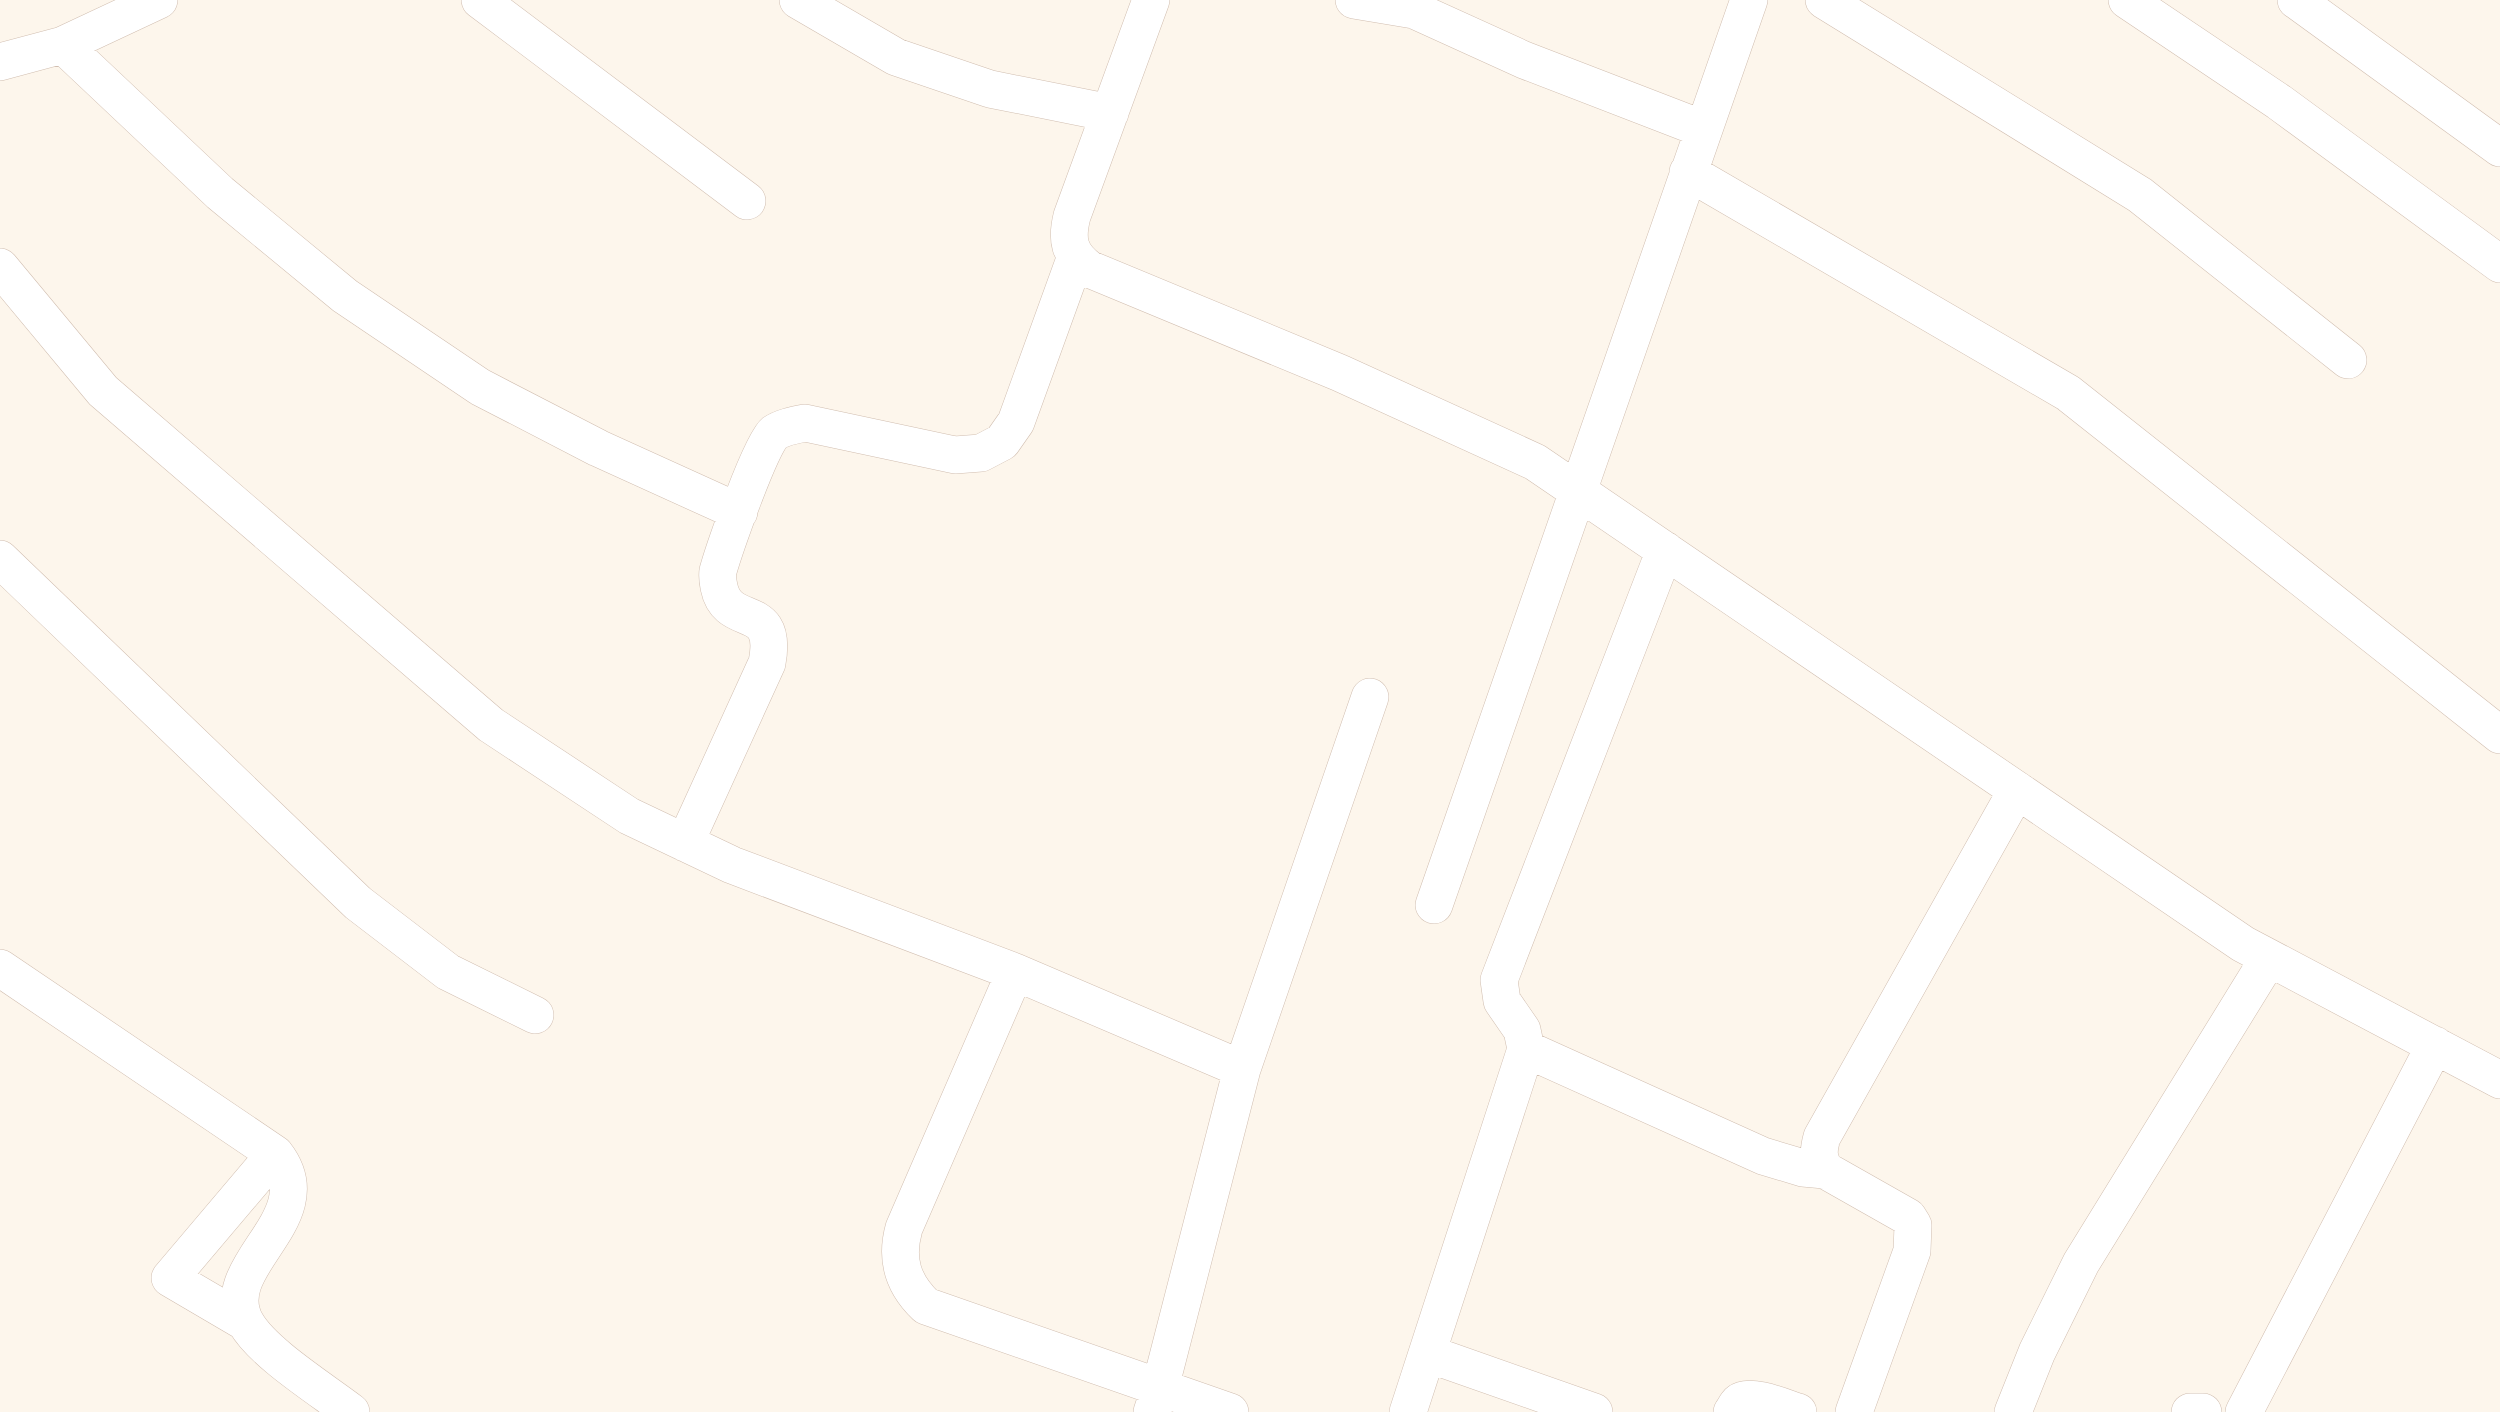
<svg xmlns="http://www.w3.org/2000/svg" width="2500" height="1412" viewBox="0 0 2500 1412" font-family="Raleway,sans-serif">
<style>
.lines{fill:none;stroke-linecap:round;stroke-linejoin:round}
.street-casing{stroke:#d1beb0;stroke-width:38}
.street{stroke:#fff;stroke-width:37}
</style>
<rect width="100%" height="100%" fill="#fdf6ec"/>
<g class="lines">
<g class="street-casing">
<path id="street" d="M480,0L747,201
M798,0L896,57L990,89L1110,113
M1151,0L1072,216C1066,240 1069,254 1089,269L1340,373L1535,462L2243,944L2500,1080
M1354,0L1414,10L1524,60L1703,129
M1824,0L2140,195L2348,360
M2127,0L2279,102L2500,264
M2296,0L2500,148
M63,45L220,193L345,296L480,387L598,448L739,512
M0,62L63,45L159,0
M1688,172L2068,393L2500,735
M0,267L103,391L491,725L629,816L732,865L1015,972L1242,1069
M0,559L358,903L448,972L535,1015
M685,843L767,663C779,599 728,631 719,587C718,582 717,576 718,571C724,550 761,443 774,433C783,427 795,425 805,423L955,455L981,453L1002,442L1016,422L1075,259
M1434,905L1749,0
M0,968L275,1154C326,1219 213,1265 246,1323C263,1353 321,1389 351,1412
M1015,972L904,1228C895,1260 903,1284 926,1306L1230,1412
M1526,1049L1763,1156L1803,1168L1825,1170
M245,1322L170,1278L275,1154
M1429,1354L1594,1412
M1152,1412L1160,1388L1242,1069L1370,697
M1408,1412L1526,1049L1522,1030L1502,1001L1499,980L1665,550
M1732,1412C1733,1411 1738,1402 1739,1402C1750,1393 1785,1408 1798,1412
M1854,1412L1912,1251L1913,1225L1908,1217L1825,1170C1818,1158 1818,1151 1822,1137L2017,790
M2013,1412L2037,1352L2081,1263L2269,958
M2190,1412H2203
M2244,1412L2435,1045"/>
</g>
<use href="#street" class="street"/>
</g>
</svg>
